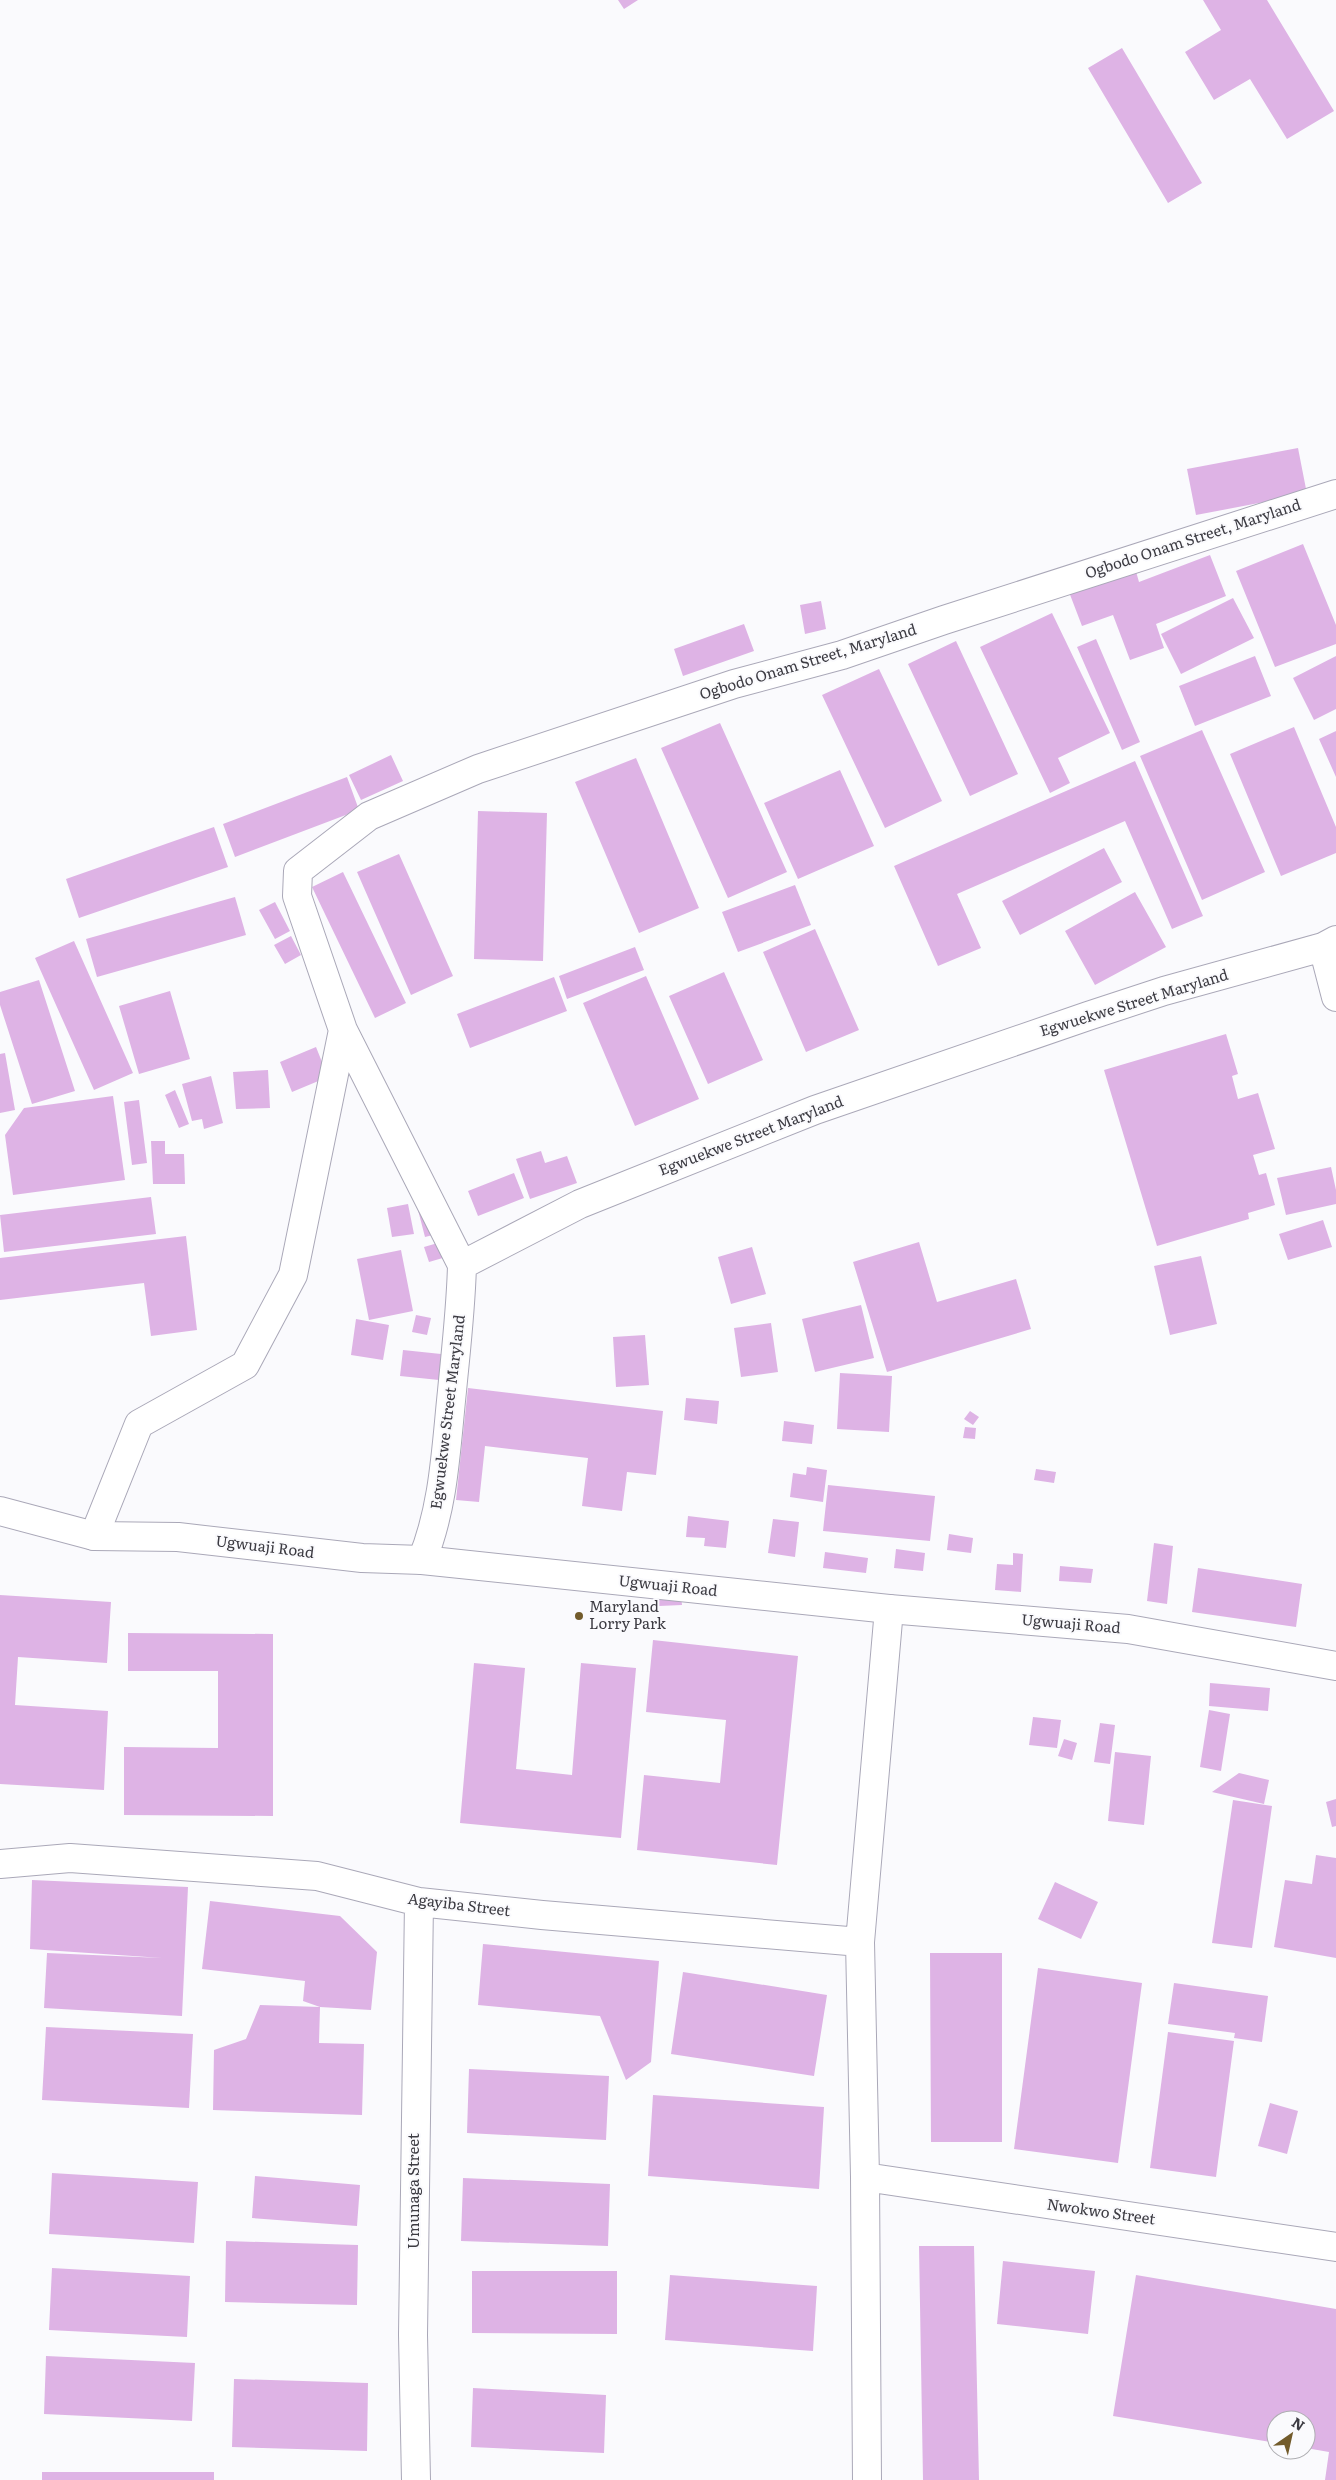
<svg xmlns="http://www.w3.org/2000/svg" width="1336" height="2480" viewBox="0 0 1336 2480" font-family="Literata,serif">
<style>
.building{fill:#deb3e5}
.lines{fill:none;stroke-linecap:round;stroke-linejoin:round}
.minor-casing{stroke:#aaa8b8;stroke-width:30}
.secondary-casing{stroke:#aaa8b8;stroke-width:30}
.minor{stroke:#fff;stroke-width:28}
.secondary{stroke:#fff;stroke-width:28}
.poi-dot{fill:#725b2b;stroke:#fafafd;stroke-width:2}
.labels{text-anchor:middle;stroke-width:4;stroke-linejoin:round;paint-order:stroke}
.street-label{font-size:15px;fill:#3c3b42;stroke:#fafafd}
.poi-label{font-size:15px;fill:#3c3b42;stroke:#fafafd;text-anchor:start}
</style>
<rect width="100%" height="100%" fill="#fafafd"/>
<path class="building" d="M618,0H638L624,9Z
M1203,0H1267L1334,111L1287,139L1250,79L1214,100L1185,52L1221,30Z
M1122,48L1202,183L1168,203L1088,68Z
M1298,448L1307,494L1196,515L1187,469Z
M1303,544L1336,625V644L1275,667L1236,571Z
M1210,555L1226,596L1156,624L1164,648L1130,660L1113,615L1082,626L1069,592L1135,568L1139,582Z
M1233,598L1254,638L1181,674L1161,634Z
M821,601L826,629L805,634L800,605Z
M1052,613L1110,733L1058,758L1070,783L1050,793L980,647Z
M744,624L754,651L683,676L674,649Z
M1096,639L1140,742L1122,750L1077,647Z
M956,641L1018,774L970,796L908,664Z
M1255,656L1271,696L1195,726L1179,686Z
M1336,656V709L1314,720L1293,678Z
M879,669L942,801L885,828L822,695Z
M720,723L787,872L728,898L661,748Z
M1294,727L1336,827V853L1281,876L1230,754Z
M1202,730L1265,872L1202,900L1140,756Z
M1336,731V777L1319,739Z
M391,755L403,781L361,800L349,775Z
M636,758L699,908L639,933L575,782Z
M1135,761L1203,916L1172,929L1125,821L957,894L981,948L938,966L894,866Z
M840,770L874,846L798,879L764,803Z
M347,777L359,810L235,857L223,824Z
M478,811L547,813L543,961L474,959Z
M214,827L228,867L79,918L66,879Z
M1104,848L1122,882L1020,935L1002,901Z
M399,854L453,976L411,995L357,872Z
M343,872L406,1003L375,1018L312,887Z
M795,885L811,925L738,952L722,912Z
M1135,892L1166,947L1095,985L1065,931Z
M235,897L246,935L97,977L86,939Z
M275,902L290,931L275,939L259,910Z
M815,929L859,1030L806,1052L763,952Z
M291,936L301,955L285,964L274,945Z
M74,941L133,1073L94,1090L35,958Z
M635,947L644,970L567,999L559,976Z
M724,972L763,1060L708,1084L669,996Z
M646,976L699,1099L635,1126L583,1003Z
M554,977L567,1011L470,1048L457,1014Z
M39,980L75,1091L32,1104L0,1005V992Z
M170,991L190,1059L139,1074L119,1006Z
M1226,1034L1238,1074L1232,1076L1238,1099L1258,1093L1275,1149L1253,1155L1259,1175L1266,1173L1275,1205L1248,1213L1249,1219L1157,1246L1104,1070Z
M316,1047L328,1077L292,1092L280,1062Z
M5,1053L15,1110L0,1113V1054Z
M268,1070L270,1108L236,1109L233,1072Z
M211,1076L223,1123L204,1129L202,1119L192,1121L182,1084Z
M175,1090L189,1124L179,1128L165,1095Z
M113,1096L125,1180L13,1195L5,1135L24,1108Z
M139,1100L147,1163L132,1165L124,1102Z
M151,1141H165V1154H184L185,1184H153Z
M541,1151L545,1163L567,1156L577,1183L530,1199L516,1159Z
M1331,1167L1336,1190V1204L1286,1215L1277,1178Z
M514,1173L524,1198L478,1216L468,1191Z
M151,1197L156,1234L4,1252L0,1215Z
M408,1204L414,1234L392,1237L387,1208Z
M427,1207L433,1235L425,1237L418,1210Z
M1323,1220L1332,1247L1288,1260L1279,1234Z
M186,1236L197,1330L151,1336L144,1283L0,1300V1258Z
M448,1240L453,1255L429,1262L424,1247Z
M919,1242L937,1302L1016,1279L1031,1329L887,1372L853,1262Z
M752,1247L766,1294L731,1304L718,1257Z
M401,1250L413,1311L369,1320L357,1259Z
M1201,1256L1217,1324L1170,1335L1154,1266Z
M861,1305L874,1358L815,1372L802,1319Z
M416,1315L431,1318L427,1335L412,1332Z
M356,1319L389,1325L383,1360L351,1355Z
M771,1323L778,1372L741,1377L734,1328Z
M645,1335L649,1385L616,1387L613,1337Z
M403,1350L441,1354L439,1380L400,1376Z
M840,1373L892,1376L889,1432L837,1429Z
M468,1388L663,1411L656,1475L627,1472L622,1511L582,1506L588,1458L485,1446L479,1502L456,1500Z
M686,1398L719,1401L717,1424L684,1420Z
M970,1411L979,1417L973,1425L964,1419Z
M784,1421L814,1425L812,1444L782,1441Z
M965,1427L976,1428L975,1439L963,1438Z
M807,1467L827,1470L823,1502L790,1497L793,1473L806,1475Z
M1036,1469L1056,1472L1054,1483L1034,1480Z
M828,1485L935,1496L930,1541L823,1531Z
M688,1516L729,1521L726,1548L704,1546L705,1538L686,1537Z
M773,1519L799,1522L795,1557L768,1553Z
M949,1534L973,1538L971,1553L947,1550Z
M1154,1543L1173,1546L1167,1604L1147,1601Z
M896,1549L925,1553L923,1571L894,1568Z
M825,1552L868,1558L866,1573L823,1568Z
M1013,1553L1023,1554L1021,1592L995,1590L997,1564L1013,1565Z
M1060,1566L1093,1569L1091,1583L1059,1581Z
M1198,1568L1302,1584L1296,1627L1192,1612Z
M0,1595L111,1602L107,1663L18,1657L15,1705L108,1711L104,1790L0,1784Z
M659,1596H681L682,1605L659,1606Z
M128,1633L273,1634V1816L124,1815V1747L218,1748V1671H128Z
M653,1640L798,1656L777,1865L637,1850L644,1775L720,1783L726,1720L646,1712Z
M474,1663L525,1668L516,1769L572,1775L581,1663L636,1668L621,1838L460,1823Z
M1210,1683L1270,1688L1268,1711L1209,1706Z
M1209,1710L1230,1714L1221,1771L1200,1767Z
M1033,1717L1061,1720L1057,1748L1029,1745Z
M1100,1723L1115,1725L1110,1764L1094,1762Z
M1064,1739L1077,1743L1072,1760L1058,1756Z
M1115,1752L1151,1756L1144,1825L1108,1821Z
M1239,1773L1269,1780L1264,1804L1212,1792Z
M1336,1799V1826L1332,1827L1326,1802Z
M1233,1800L1272,1806L1252,1948L1212,1943Z
M1316,1855L1336,1858V1958L1274,1947L1285,1880L1312,1884Z
M32,1880L188,1887L182,2016L44,2008L47,1953L162,1958L30,1949Z
M1055,1882L1098,1902L1081,1939L1038,1919Z
M210,1901L340,1916L377,1952L371,2010L320,2007L303,2001L305,1981L202,1969Z
M483,1944L659,1961L651,2062L626,2080L600,2016L478,2005Z
M930,1953H1002V2142H931Z
M1038,1968L1142,1983L1118,2163L1014,2149Z
M683,1972L827,1995L814,2076L671,2054Z
M1174,1983L1268,1996L1262,2042L1234,2038L1235,2033L1168,2024Z
M260,2005L320,2007L319,2043L364,2044L362,2115L213,2110L214,2050L246,2039Z
M46,2027L193,2034L189,2108L42,2100Z
M1168,2032L1234,2041L1216,2177L1150,2168Z
M469,2069L609,2076L606,2140L467,2133Z
M653,2095L824,2107L819,2189L648,2176Z
M1270,2103L1298,2111L1287,2154L1258,2146Z
M52,2173L198,2182L194,2243L49,2234Z
M255,2176L360,2185L357,2226L252,2218Z
M463,2178L610,2184L608,2246L461,2241Z
M226,2241L358,2245L357,2305L225,2302Z
M919,2246H974L979,2480H923Z
M1003,2261L1095,2271L1088,2334L997,2324Z
M52,2268L190,2276L187,2337L49,2330Z
M472,2271H617V2334L472,2333Z
M670,2275L817,2286L813,2351L665,2340Z
M1136,2275L1336,2309V2480H1325L1329,2452L1306,2448V2420H1276V2443L1113,2416Z
M46,2356L195,2363L192,2421L44,2414Z
M234,2379L368,2383L367,2451L232,2447Z
M473,2388L606,2395L604,2453L471,2447Z
M42,2472H214V2480H42Z"/>
<g class="lines">
<g class="minor-casing">
<path id="minor" d="M1323,947L1336,997
M343,1030L462,1265
M94,1536L139,1424L245,1365L293,1275L343,1030L297,896L298,871L369,816L478,769L734,684L842,655L944,620L1336,494
M422,1560C444,1507 446,1448 452,1391C456,1349 461,1307 462,1265L580,1204L815,1110L1088,1016L1164,991L1323,947L1336,940
M0,1864L70,1858L317,1876L419,1902L542,1915L860,1942
M865,2177L1336,2247
M416,2480L413,2335L419,1902
M867,2480L865,2177L860,1942L889,1609"/>
</g>
<g class="secondary-casing">
<path id="secondary" d="M0,1511L94,1536L178,1537L362,1558L422,1560L889,1609L1128,1629L1336,1666"/>
</g>
<use href="#minor" class="minor"/>
<use href="#secondary" class="secondary"/>
</g>
<circle class="poi-dot" cx="579" cy="1616" r="5"/>
<g class="labels">
<g class="street-label">
<text transform="translate(1193 539) rotate(-18)" y="5">Ogbodo Onam Street, Maryland</text>
<text transform="translate(808 662) rotate(-17)" y="5">Ogbodo Onam Street, Maryland</text>
<text transform="translate(1134 1003) rotate(-17)" y="5">Egwuekwe Street Maryland</text>
<text transform="translate(751 1136) rotate(-21)" y="5">Egwuekwe Street Maryland</text>
<text transform="translate(448 1412) rotate(-83)" y="5">Egwuekwe Street Maryland</text>
<text transform="translate(265 1547) rotate(7)" y="5">Ugwuaji Road</text>
<text transform="translate(668 1586) rotate(6)" y="5">Ugwuaji Road</text>
<text transform="translate(1071 1624) rotate(5)" y="5">Ugwuaji Road</text>
<text transform="translate(459 1905) rotate(7)" y="5">Agayiba Street</text>
<text transform="translate(414 2191) rotate(-90)" y="5">Umunaga Street</text>
<text transform="translate(1101 2212) rotate(8)" y="5">Nwokwo Street</text>
</g>
<g class="poi-label">
<text x="589" y="1612">Maryland<tspan x="589" dy="17">Lorry Park</tspan></text>
</g>
</g>
<g transform="translate(1291 2435) rotate(34)"><circle r="24" fill="#fafafd" stroke="#aeaeb2"/>
<path d="M0-4L9 19L0 12L-9 19Z" fill="#725b2b"/>
<text y="-8" font-size="14" font-weight="bold" text-anchor="middle" fill="#3c3b42">N</text>
</g>
</svg>
